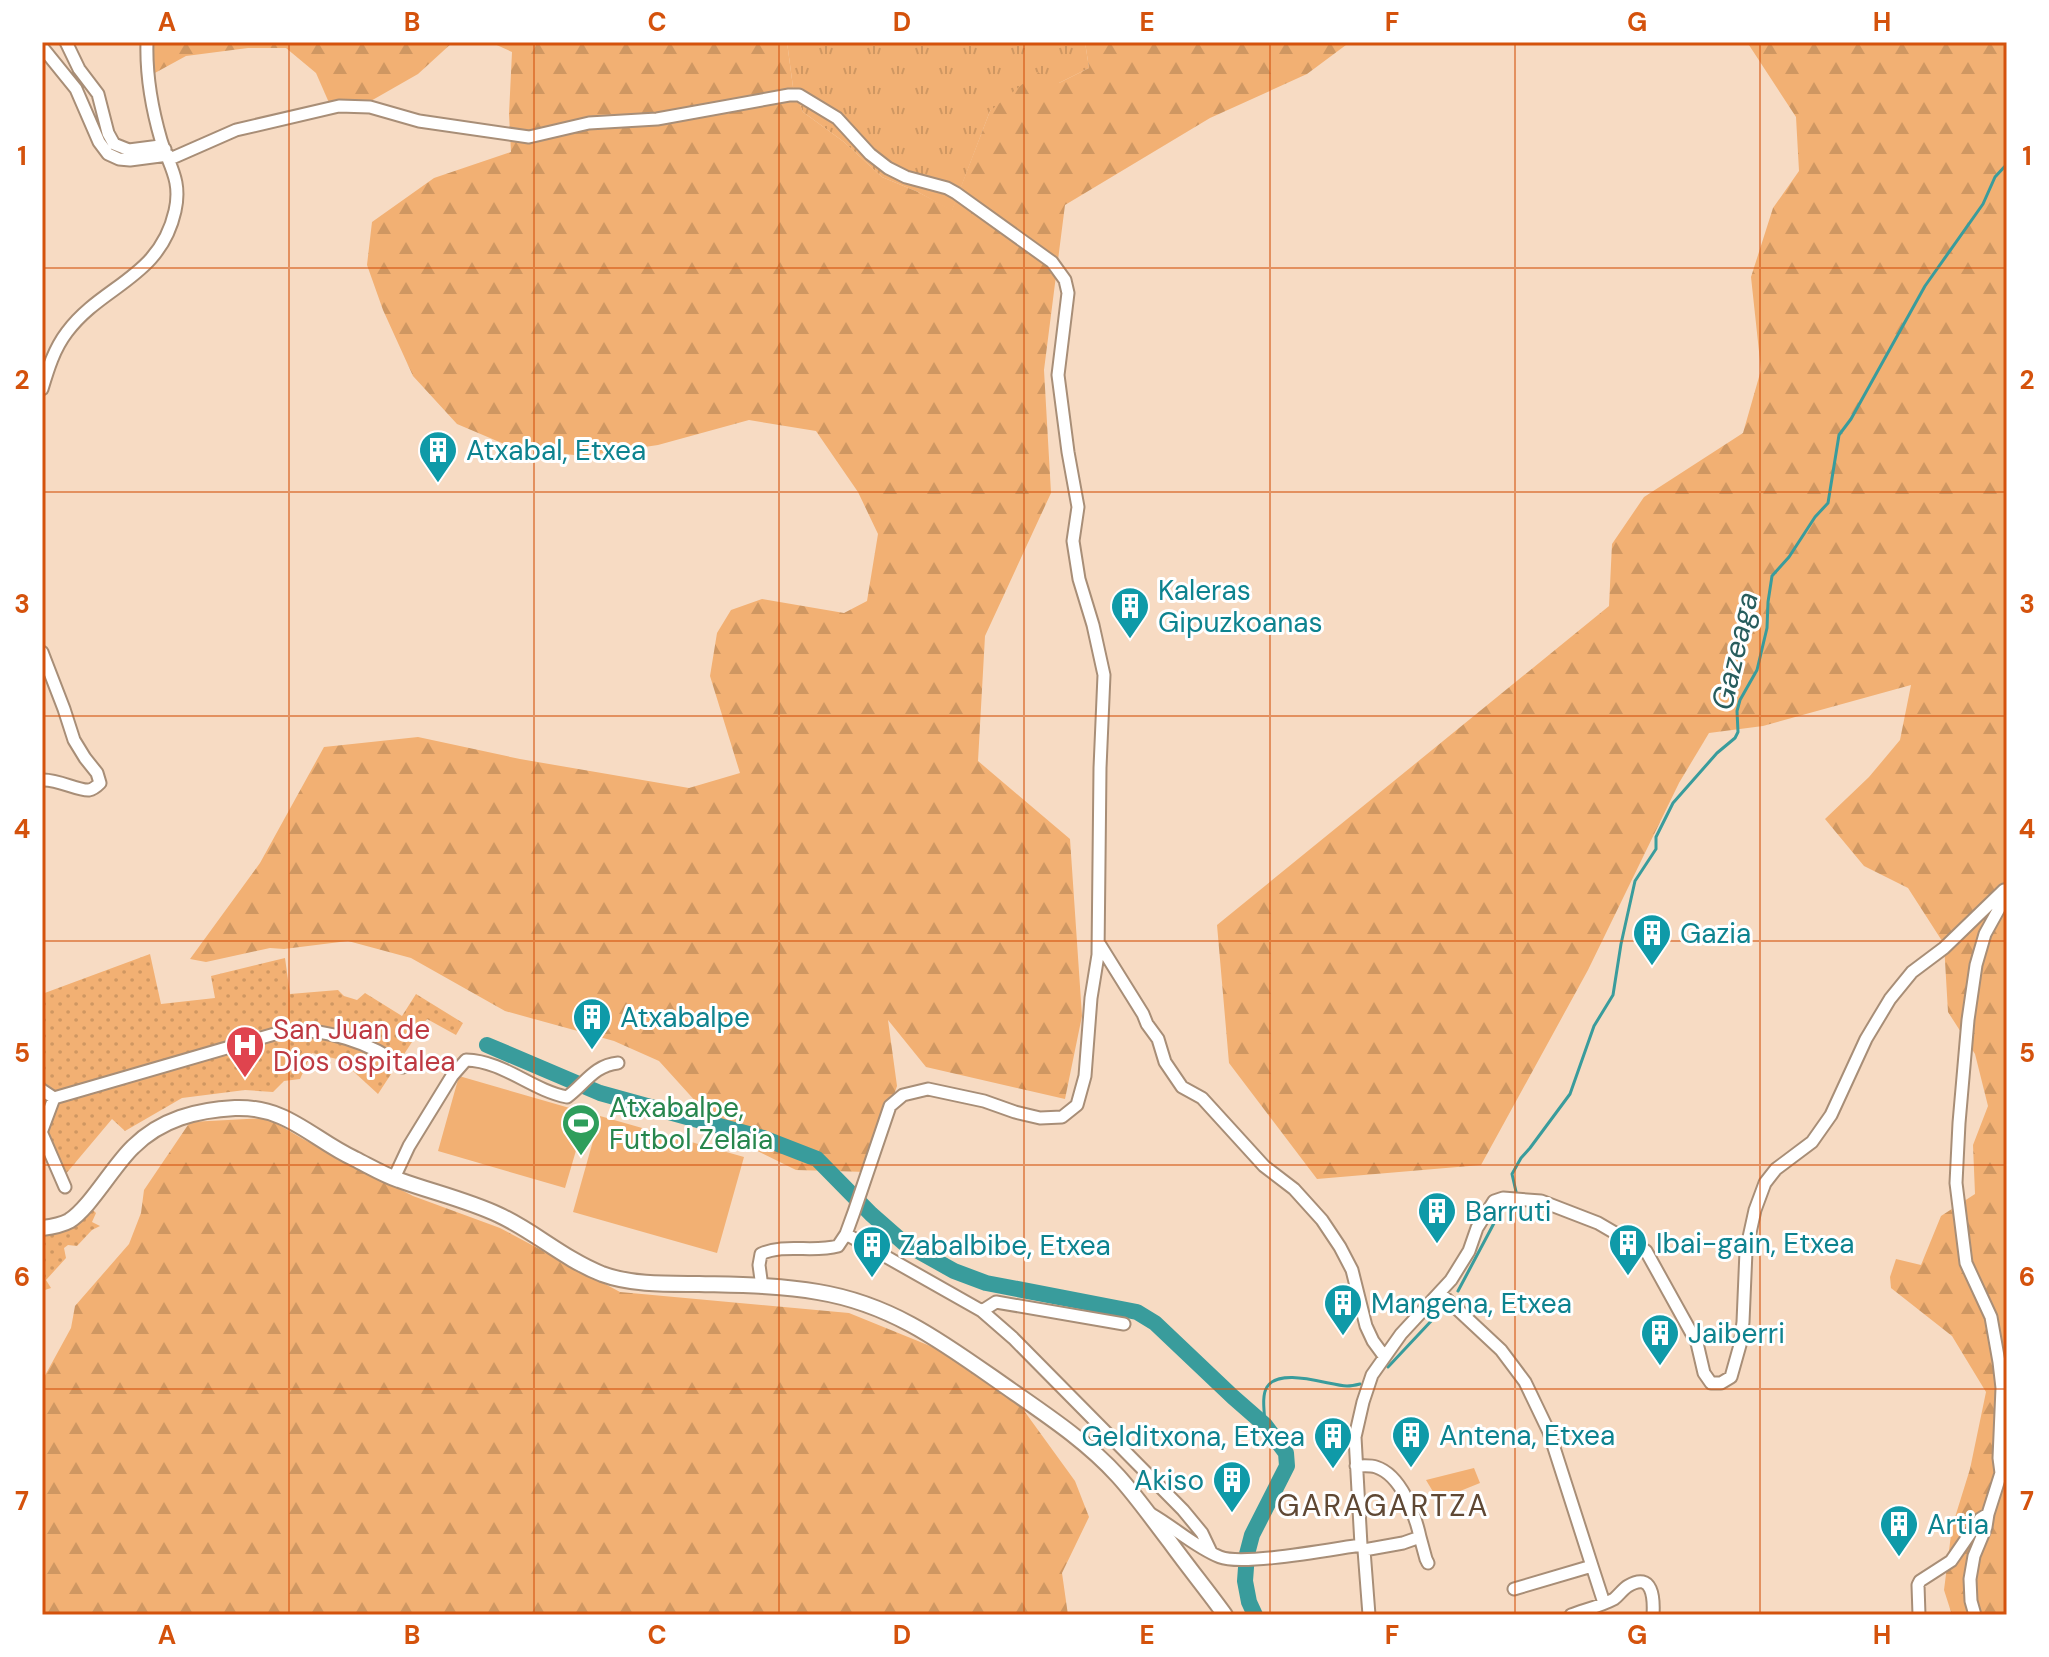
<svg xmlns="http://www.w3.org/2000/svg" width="2049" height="1657" viewBox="0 0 2049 1657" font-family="'DM Sans',sans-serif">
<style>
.grass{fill:url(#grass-tufts)}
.forest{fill:url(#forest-firs)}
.garden{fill:url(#garden-dots)}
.pitch{fill:#f2b073}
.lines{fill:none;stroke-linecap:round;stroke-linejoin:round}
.stream{stroke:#399c9c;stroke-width:3}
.river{stroke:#399c9c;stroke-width:16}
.minor-casing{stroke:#a88e77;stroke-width:15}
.major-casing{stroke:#a88e77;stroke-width:18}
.minor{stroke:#fff;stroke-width:11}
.major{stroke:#fff;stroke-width:14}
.grid{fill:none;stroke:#d4520c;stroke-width:2;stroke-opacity:0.55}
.labels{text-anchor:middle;stroke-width:6;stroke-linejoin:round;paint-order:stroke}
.culture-label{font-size:28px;fill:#0d838f;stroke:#fff;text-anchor:start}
.health-label{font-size:28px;fill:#be3a42;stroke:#fff;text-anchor:start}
.leisure-label{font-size:28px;fill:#27864d;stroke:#fff;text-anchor:start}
.water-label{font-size:30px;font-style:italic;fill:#275d5d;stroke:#fff}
.neighbourhood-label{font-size:30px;letter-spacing:2px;fill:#5f4834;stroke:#fff}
.neatline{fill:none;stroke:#d4520c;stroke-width:3}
.grid-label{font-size:26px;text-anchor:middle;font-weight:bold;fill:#d4520c}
</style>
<defs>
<pattern id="grass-tufts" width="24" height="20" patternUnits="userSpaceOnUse" patternTransform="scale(2)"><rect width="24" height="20" fill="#f2b073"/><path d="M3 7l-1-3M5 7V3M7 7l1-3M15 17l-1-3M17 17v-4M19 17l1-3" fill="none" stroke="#cf9762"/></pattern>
<pattern id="forest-firs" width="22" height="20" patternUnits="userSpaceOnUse" patternTransform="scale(2)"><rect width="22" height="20" fill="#f2b073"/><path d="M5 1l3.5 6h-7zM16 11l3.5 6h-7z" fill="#cf9762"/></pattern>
<pattern id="garden-dots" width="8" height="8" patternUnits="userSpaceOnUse" patternTransform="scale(2)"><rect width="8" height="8" fill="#f2b073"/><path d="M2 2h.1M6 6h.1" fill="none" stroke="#cf9762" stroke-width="1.8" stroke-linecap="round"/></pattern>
</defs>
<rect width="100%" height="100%" fill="#f7dbc3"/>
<path class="grass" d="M787,42H1085L1089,68L1059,83L990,111L952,211L918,192L882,177L844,142L803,112L793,87Z"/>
<path class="forest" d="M154,42H453L418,74L369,102L330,105L316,73L286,48H248L186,56L153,74Z
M490,42H787L793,87L803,112L844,142L882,177L918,192L952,210L990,111L1037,72L1059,83L1089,68L1085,42H1350L1307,74L1210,118L1065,205L1044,370L1051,493L985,636L978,761L1070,839L1082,1016L1065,1099L926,1067L888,1020L897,1086L868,1172L796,1170L727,1136L659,1061L614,1041L505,1011L411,958L348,941L284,949L270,948L206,962L190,959L260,863L324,747L418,737L520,759L689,788L740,773L710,676L717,633L731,610L762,599L844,613L867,601L878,534L858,492L816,431L749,420L658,445L584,456L516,449L457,424L413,376L383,310L367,265L372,222L434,178L511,152L509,114L512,52Z
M1747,42H2007V1615H1952L1944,1590L1952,1527L1970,1469L1986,1392L1952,1336L1891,1288L1890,1277L1896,1259L1921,1265L1941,1216L1975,1194L1973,1145L1988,1106L1975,1054L1948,1012L1944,944L1908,888L1864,866L1825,819L1869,777L1900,740L1911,685L1763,726L1709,733L1679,783L1588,970L1481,1165L1317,1179L1229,1063L1217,925L1609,606L1612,544L1644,497L1743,433L1761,370L1751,277L1773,208L1799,171L1796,117Z
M267,1118L303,1139L413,1196L500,1228L620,1292L849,1313L945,1352L1017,1401L1075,1481L1089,1517L1062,1573L1068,1615H42V1381L71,1328L75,1306L129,1244L141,1213L144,1190L190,1122Z"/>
<path class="garden" d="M150,954L161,1004L215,998L211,976L285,958L290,994L338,990L344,996L357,1000L365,993L402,1016L416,994L463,1023L456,1035L427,1019L378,1094L341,1060L312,1053L300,1079L284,1081L273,1092L245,1090L182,1098L125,1131L112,1119L59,1182L42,1142V994Z
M91,1208L96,1213L92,1222L100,1226L92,1230L77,1246L68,1245L64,1248L66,1258L46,1280L51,1288L42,1291V1235C64,1231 77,1225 91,1208Z"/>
<path class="pitch" d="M459,1076L587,1113L565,1188L438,1151Z
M600,1116L744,1157L717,1253L573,1212Z
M1474,1468L1480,1483L1438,1500L1426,1480Z"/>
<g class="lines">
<path class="stream" d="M1517,1196L1512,1174L1521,1158L1530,1148L1570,1094L1594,1026L1613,995L1621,944L1635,881L1656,849V837L1673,803L1717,753L1735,738L1738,732L1737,711L1740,700L1757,670L1767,628L1768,602L1772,576L1789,557L1815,517L1828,503L1839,435L1851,419L1925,286L1983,204L1995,177L2007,164
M1458,1291L1501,1210L1511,1202
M1388,1367L1434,1318
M1265,1425C1265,1415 1261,1396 1267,1387C1280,1367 1328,1385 1347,1386C1350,1386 1356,1385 1360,1384"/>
<path class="river" d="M487,1045L600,1093L763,1138L817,1159L871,1214L904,1243L954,1271L986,1283L1137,1312L1155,1323L1233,1397L1265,1425L1286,1453L1287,1466L1252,1535L1247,1554L1245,1581L1249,1602L1255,1615"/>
<g class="minor-casing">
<path id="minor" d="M66,42L79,69L98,94L108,133L114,144L129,150L160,146L165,149
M42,47L76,89L99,142L108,154L119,159L130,160L168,155
M170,159L236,130L339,106L370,107L419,121L529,137L589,123L657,119L789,95H799L837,118L870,154L888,168L906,177L947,188L956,193L1052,262L1065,280L1068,293L1058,375L1068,452L1078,507L1073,541L1079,579L1093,625L1104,675L1100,768L1098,955L1091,998L1085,1076L1077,1105L1062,1117L1040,1118L1015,1112L984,1101L928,1089L903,1095L890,1106L854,1212L846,1234L838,1246C813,1253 784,1243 761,1254L759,1265L762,1287
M42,389C48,369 54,349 67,332C102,285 160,278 175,211C182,180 169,166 161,140C152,109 146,73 147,42
M42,652L64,709L74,740L85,758L97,773L100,783C97,786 94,789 89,790C78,791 58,779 42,780
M1100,945L1143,1014L1147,1024L1158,1039L1165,1062L1182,1087L1202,1098L1264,1166L1294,1189L1322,1220L1340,1247L1352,1270L1366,1326L1373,1341L1384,1356
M42,1090L54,1098L285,1031C325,1028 370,1042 403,1067
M42,1130L54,1098
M42,1134L65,1187
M394,1178L409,1146L452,1076L466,1060C504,1061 531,1090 567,1097C584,1085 594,1065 618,1063
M846,1234L982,1311L1013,1338L1183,1510L1202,1533L1211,1552
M1440,1293L1501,1350L1525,1382L1549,1432L1592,1566
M982,1311L996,1302L1124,1324
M1356,1466C1362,1466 1370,1465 1376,1467C1401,1475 1415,1514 1420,1537L1403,1543L1364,1550
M1151,1514C1174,1527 1195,1547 1220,1557C1243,1566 1332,1549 1361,1545
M1420,1537L1426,1559L1428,1563
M1514,1589L1592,1566L1604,1603
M1369,1615L1364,1550L1361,1545L1355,1437L1363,1402L1372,1375L1401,1334L1451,1280L1469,1251L1477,1228L1494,1201L1503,1198L1541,1201L1598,1223L1646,1251L1697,1343L1704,1373L1711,1383H1721L1731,1377L1740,1345L1743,1322L1746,1251L1755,1210L1765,1183L1776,1169L1812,1142L1831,1115L1866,1039L1890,999L1912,972L1944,948L2004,890
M1571,1615C1584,1610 1601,1606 1614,1599C1619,1595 1623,1589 1628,1586C1653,1571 1654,1599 1653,1615
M1919,1615L1918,1585L1920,1581L1951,1561L1980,1519L1988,1514
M1975,1615L1971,1601L1970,1579L1974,1556L1986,1527L1988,1514L2001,1473L1999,1458L2002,1388L1999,1362L1991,1317L1966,1263L1956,1183L1959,1123L1968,1020L1976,965L1985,934L2001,905L2004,890"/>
</g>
<g class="major-casing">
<path id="major" d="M42,1228C50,1227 62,1225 69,1221C90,1208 113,1166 133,1147C161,1119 197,1110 235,1108C287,1106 312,1139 355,1159C369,1166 384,1175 399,1180C432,1192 467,1200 499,1215C534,1231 564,1259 602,1274C632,1285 666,1284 699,1284C738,1285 779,1285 818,1292C897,1305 950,1348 1015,1393C1051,1418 1088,1443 1118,1476C1137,1497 1153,1520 1170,1542C1188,1567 1207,1590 1225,1615"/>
</g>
<use href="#minor" class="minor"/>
<use href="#major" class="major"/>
</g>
<path class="grid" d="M289,42V1615M534,42V1615M779,42V1615M1024,42V1615M1270,42V1615M1515,42V1615M1760,42V1615M42,268H2007M42,492H2007M42,716H2007M42,941H2007M42,1165H2007M42,1389H2007"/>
<defs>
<g id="building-pin" transform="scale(2)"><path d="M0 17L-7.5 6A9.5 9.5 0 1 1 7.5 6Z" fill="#0f9aa8" stroke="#fff"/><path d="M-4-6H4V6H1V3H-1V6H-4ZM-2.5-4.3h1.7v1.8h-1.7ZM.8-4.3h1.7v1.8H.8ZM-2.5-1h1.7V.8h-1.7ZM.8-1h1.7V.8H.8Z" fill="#fff"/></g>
<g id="hospital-pin" transform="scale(2)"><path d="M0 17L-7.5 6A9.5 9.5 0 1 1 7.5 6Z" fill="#e0444e" stroke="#fff"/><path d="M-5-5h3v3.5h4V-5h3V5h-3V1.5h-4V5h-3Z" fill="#fff"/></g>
<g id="stadium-pin" transform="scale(2)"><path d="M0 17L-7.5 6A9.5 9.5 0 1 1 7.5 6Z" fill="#2e9e5b" stroke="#fff"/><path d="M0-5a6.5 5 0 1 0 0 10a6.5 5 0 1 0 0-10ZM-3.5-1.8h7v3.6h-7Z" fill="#fff"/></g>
</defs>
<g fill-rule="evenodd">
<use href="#building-pin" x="438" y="450"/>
<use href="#building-pin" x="1130" y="606"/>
<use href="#building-pin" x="1652" y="933"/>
<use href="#building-pin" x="592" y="1017"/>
<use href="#hospital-pin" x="245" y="1045"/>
<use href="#stadium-pin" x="581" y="1123"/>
<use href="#building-pin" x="1437" y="1211"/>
<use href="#building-pin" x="1628" y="1243"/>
<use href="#building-pin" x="872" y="1245"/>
<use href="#building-pin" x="1343" y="1303"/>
<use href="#building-pin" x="1660" y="1333"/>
<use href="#building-pin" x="1411" y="1435"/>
<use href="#building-pin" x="1333" y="1436"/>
<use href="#building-pin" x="1232" y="1480"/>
<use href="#building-pin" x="1899" y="1524"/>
</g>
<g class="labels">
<g class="culture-label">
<text x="466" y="460">Atxabal, Etxea</text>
<text x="1158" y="600">Kaleras<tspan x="1158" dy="32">Gipuzkoanas</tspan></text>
<text x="1680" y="943">Gazia</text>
<text x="620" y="1027">Atxabalpe</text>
<text x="1465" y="1221">Barruti</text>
<text x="1656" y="1253">Ibai-gain, Etxea</text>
<text x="900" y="1255">Zabalbibe, Etxea</text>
<text x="1371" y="1313">Mangena, Etxea</text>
<text x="1688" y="1343">Jaiberri</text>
<text x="1439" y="1445">Antena, Etxea</text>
<text x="1305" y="1446" text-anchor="end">Gelditxona, Etxea</text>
<text x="1204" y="1490" text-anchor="end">Akiso</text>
<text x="1927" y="1534">Artia</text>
</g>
<g class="health-label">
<text x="273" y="1039">San Juan de<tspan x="273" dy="32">Dios ospitalea</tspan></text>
</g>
<g class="leisure-label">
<text x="609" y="1117">Atxabalpe,<tspan x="609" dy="32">Futbol Zelaia</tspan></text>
</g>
<g class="water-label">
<text transform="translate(1735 651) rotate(-77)" y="10">Gazeaga</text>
</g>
<g class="neighbourhood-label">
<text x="1383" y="1516">GARAGARTZA</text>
</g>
</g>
<rect width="2049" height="1657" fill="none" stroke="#ffffff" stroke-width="88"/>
<rect x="44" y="44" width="1961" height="1569" class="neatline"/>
<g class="grid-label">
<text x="167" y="31">A</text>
<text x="412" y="31">B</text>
<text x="657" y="31">C</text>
<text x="902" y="31">D</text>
<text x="1147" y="31">E</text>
<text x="1392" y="31">F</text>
<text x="1637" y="31">G</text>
<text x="1882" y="31">H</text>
<text x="22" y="165">1</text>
<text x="2027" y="165">1</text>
<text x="22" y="389">2</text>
<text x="2027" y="389">2</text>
<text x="22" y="613">3</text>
<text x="2027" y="613">3</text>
<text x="22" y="838">4</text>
<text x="2027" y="838">4</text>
<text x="22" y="1062">5</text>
<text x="2027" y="1062">5</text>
<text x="22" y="1286">6</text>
<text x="2027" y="1286">6</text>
<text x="22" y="1510">7</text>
<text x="2027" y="1510">7</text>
<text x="167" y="1644">A</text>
<text x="412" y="1644">B</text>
<text x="657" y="1644">C</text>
<text x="902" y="1644">D</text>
<text x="1147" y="1644">E</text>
<text x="1392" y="1644">F</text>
<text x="1637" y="1644">G</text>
<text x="1882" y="1644">H</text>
</g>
</svg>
